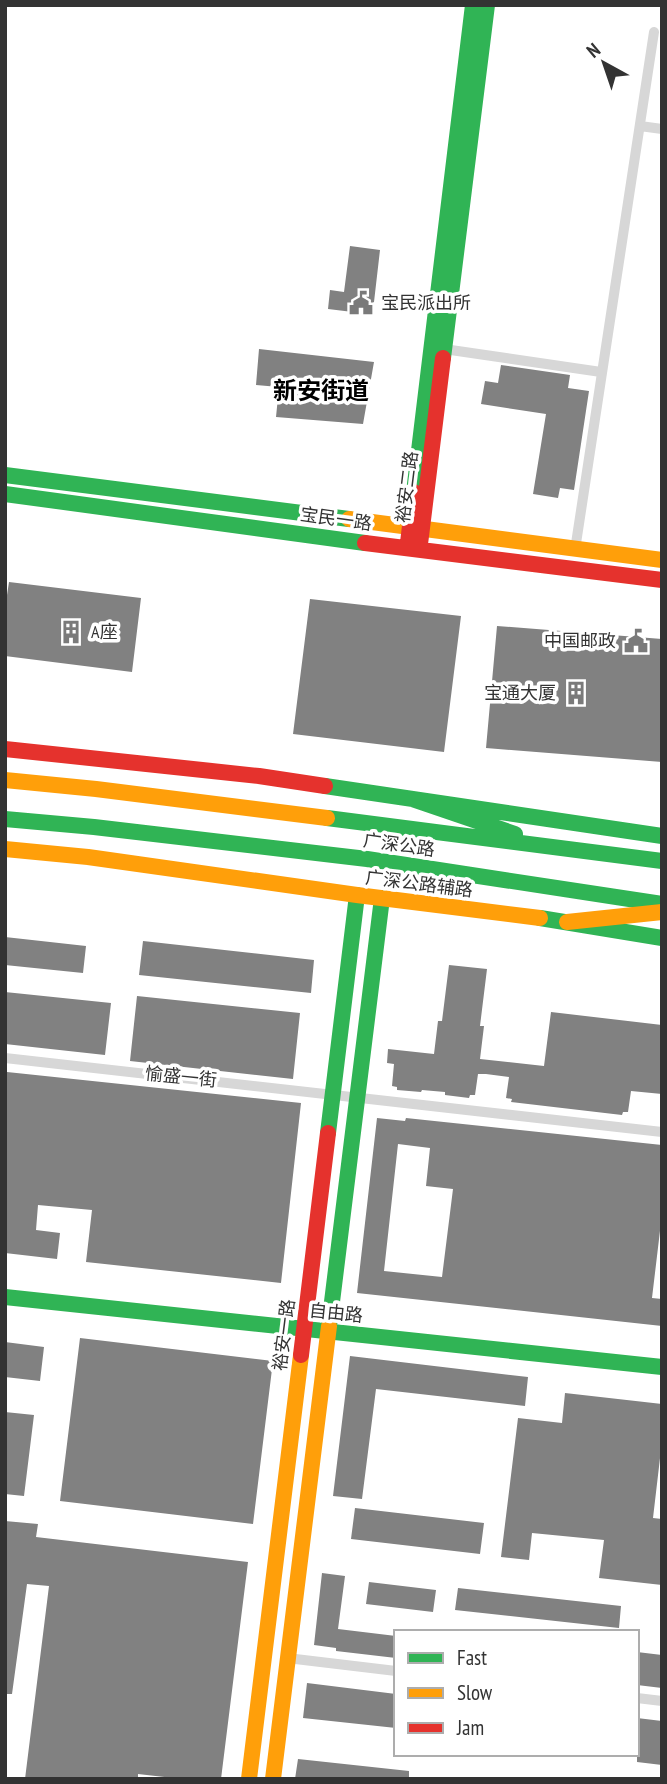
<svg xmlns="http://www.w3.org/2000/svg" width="667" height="1784" viewBox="0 0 667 1784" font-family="'PT Sans Narrow','Noto Sans SC',sans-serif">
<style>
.building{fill:#818181;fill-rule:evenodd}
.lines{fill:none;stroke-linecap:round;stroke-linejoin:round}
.street{stroke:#d7d7d7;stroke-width:10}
.fast{stroke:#30b455;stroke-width:16}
.slow{stroke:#ff9f0a;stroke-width:16}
.jam{stroke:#e5322d;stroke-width:16}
.labels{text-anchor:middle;stroke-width:7;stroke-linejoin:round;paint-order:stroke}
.poi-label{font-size:18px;fill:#333;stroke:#fff;text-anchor:start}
.street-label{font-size:18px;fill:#333;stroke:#fff}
.district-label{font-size:24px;font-weight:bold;fill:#000;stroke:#fff}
</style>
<rect width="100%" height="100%" fill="#fff"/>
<path class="building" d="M350,246L380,250L374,302L361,313L328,309L330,290L344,292Z
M259,349L374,362L363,424L276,417L279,387L256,385Z
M501,365L570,375L568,388L589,391L574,490L560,488L558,498L533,494L546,414L481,404L485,381L498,383Z
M9,582L141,598L132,672L5,656V608Z
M310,599L461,616L444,752L293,734Z
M497,626L662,639V762L486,748Z
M5,937L86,946L83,973L5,965Z
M143,941L314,960L311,993L139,975Z
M449,965L487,969L480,1026H484L480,1059L544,1066L551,1012L662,1025V1094L631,1091L628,1112H623L622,1115L511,1102L512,1099L506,1098L509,1077L486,1074H478L475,1095H470L469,1098L445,1095V1092L422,1090L421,1092L397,1090V1087L392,1086L394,1064L387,1063L388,1049L434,1054L438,1021H442Z
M5,992L111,1003L105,1055L5,1044Z
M137,996L300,1013L293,1079L130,1061Z
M7,1072L301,1103L281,1283L86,1262L92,1210L38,1205L36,1230L60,1233L57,1259L5,1253V1090Z
M377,1118L405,1121L406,1118L662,1145V1214L652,1298L662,1299V1326L357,1293ZM398,1144L430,1148L426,1186L453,1189L442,1277L384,1271Z
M80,1338L273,1361L253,1524L60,1501Z
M5,1342L44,1347L40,1381L5,1377Z
M350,1356L528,1377L525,1406L376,1389L362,1499L333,1496Z
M565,1393L662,1404V1441L653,1518L662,1519V1585L599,1578L604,1540L532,1533L529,1560L501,1557L518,1418L562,1423Z
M5,1412L34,1415L24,1496L5,1494Z
M355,1508L484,1523L480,1554L351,1539Z
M5,1521L38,1524L36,1537L248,1562L221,1779H182L138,1774V1779H25L49,1586L27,1584L12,1694H5Z
M322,1573L345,1576L338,1629L396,1636V1658L336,1651V1648L314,1645Z
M369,1582L436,1590L433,1612L366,1604Z
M458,1588L621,1606L619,1628L455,1610Z
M637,1652L662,1655V1688L637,1685Z
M307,1683L396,1694V1728L303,1718Z
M637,1718L662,1721V1765L637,1762Z
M298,1759L409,1771V1779H295Z"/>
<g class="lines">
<path class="street" d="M640,126L662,129
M444,349L601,372
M575,550L654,32
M5,1058L662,1132
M287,1658L396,1671
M637,1698L662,1701"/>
<path class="fast" d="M443,358L487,5
M5,475L349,519
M414,492L473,5
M5,494L365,543
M325,786L662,836
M412,799L515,834
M327,818L662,861
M5,819L94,827L367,859L662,904
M540,918L662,938
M328,1133L357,895
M5,1297L662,1367
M329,1326L382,898"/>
<path class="slow" d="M349,519L662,560
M5,780L96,789L327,818
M5,849L88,857L357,895L540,918
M567,922L662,912
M249,1779L301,1355
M273,1779L329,1326"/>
<path class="jam" d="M414,492L408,543L412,549L420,544L443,358
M365,543L662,580
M5,749L259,776L325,786
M301,1355L328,1133"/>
</g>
<defs>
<g id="civic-bare" transform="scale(1.89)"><path d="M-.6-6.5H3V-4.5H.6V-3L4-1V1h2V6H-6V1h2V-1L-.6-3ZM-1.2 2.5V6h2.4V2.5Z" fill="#7a7a7a" stroke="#fff" stroke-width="2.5" paint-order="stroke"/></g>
<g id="building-bare" transform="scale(1.89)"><path d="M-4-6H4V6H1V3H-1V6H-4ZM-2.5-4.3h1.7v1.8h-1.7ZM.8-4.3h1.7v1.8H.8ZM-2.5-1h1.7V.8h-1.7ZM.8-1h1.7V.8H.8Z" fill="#7a7a7a" stroke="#fff" stroke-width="2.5" paint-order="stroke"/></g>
</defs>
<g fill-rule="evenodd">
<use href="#civic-bare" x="361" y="303"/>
<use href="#building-bare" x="71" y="632"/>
<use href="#civic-bare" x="636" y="641"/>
<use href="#building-bare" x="576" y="693"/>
</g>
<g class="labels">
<g class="poi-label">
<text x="381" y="309">宝民派出所</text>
<text x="91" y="638">A座</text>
<text x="616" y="647" text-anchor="end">中国邮政</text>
<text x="556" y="699" text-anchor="end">宝通大厦</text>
</g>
<g class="street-label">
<text transform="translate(407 487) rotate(-83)" y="6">裕安二路</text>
<text transform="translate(336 519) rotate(8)" y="6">宝民一路</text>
<text transform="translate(399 845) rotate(8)" y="6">广深公路</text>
<text transform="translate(419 884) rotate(7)" y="6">广深公路辅路</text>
<text transform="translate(181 1077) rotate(6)" y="6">愉盛一街</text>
<text transform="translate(336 1313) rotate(6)" y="6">自由路</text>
<text transform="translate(284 1335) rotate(-83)" y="6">裕安一路</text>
</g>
<g class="district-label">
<text x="321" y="399">新安街道</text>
</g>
</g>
<rect width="667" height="1784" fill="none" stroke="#333333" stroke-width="14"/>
<rect x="394" y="1630" width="245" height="126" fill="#ffffff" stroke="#adadad" stroke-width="2"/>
<rect x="408" y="1653" width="35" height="10" fill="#30b455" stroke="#adadad" stroke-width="2"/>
<text x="457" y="1665" font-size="21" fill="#333333">Fast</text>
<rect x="408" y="1688" width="35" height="10" fill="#ff9f0a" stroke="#adadad" stroke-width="2"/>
<text x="457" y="1700" font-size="21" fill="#333333">Slow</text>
<rect x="408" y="1723" width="35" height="10" fill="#e5322d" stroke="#adadad" stroke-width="2"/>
<text x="457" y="1735" font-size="21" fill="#333333">Jam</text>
<g transform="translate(604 63) rotate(320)" stroke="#ffffff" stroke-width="5" paint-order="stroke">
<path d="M0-5L12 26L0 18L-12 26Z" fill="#333333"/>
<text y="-10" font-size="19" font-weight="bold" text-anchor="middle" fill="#333333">N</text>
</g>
</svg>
